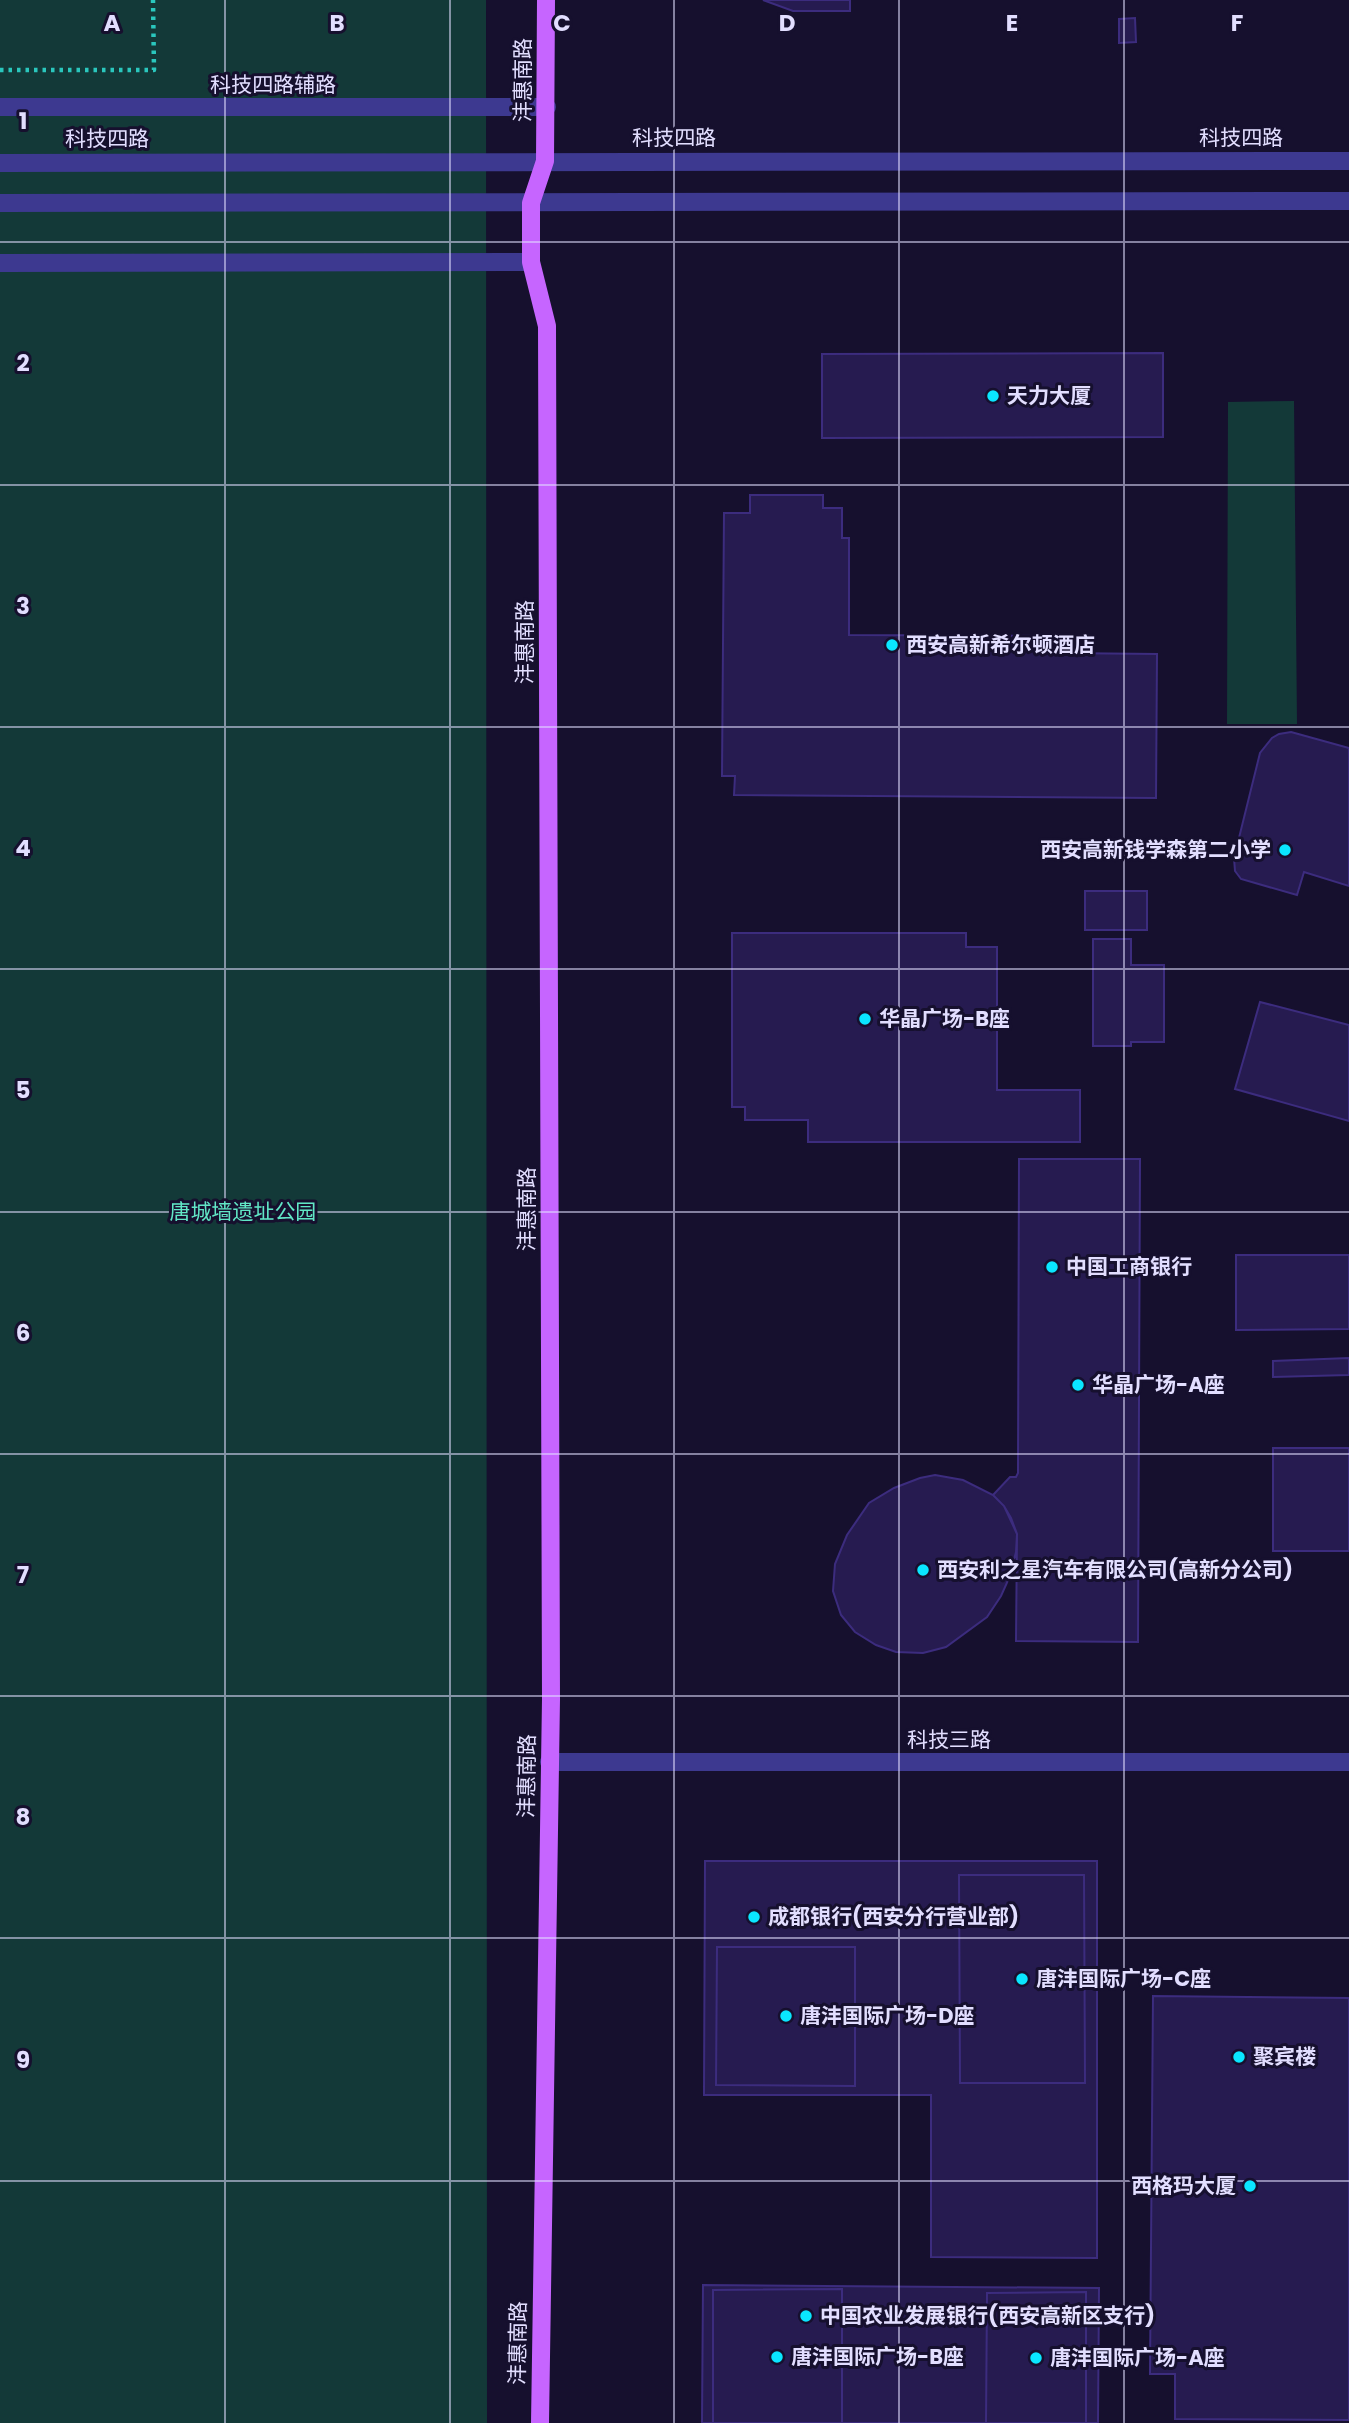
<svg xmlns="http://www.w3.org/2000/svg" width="1349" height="2423" viewBox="0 0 1349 2423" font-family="Poppins,'Noto Sans SC',sans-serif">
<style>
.green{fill:#133938}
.building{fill:#261b50;stroke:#3c2c7e;stroke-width:2}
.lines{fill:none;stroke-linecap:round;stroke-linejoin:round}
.path{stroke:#2ac7bd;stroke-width:4.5;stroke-dasharray:3.5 5;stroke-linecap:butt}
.minor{stroke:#3d3990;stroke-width:18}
.major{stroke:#c665ff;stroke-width:18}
.grid{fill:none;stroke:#e2deff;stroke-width:2;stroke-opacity:0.55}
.poi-dot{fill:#0ae6ff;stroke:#16102e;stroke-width:2.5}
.labels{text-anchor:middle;stroke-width:6;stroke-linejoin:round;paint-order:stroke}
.street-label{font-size:21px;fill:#e2deff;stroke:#16102e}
.poi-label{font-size:21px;font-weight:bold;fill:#e2deff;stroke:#16102e;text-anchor:start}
.park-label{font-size:21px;fill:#61e7c6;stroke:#16102e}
.grid-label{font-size:23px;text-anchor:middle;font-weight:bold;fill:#e2deff;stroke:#16102e;stroke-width:6;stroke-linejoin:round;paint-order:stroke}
</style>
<rect width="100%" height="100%" fill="#16102e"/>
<path class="green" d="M0,0H486L487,2423H0Z
M1294,401L1297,724H1227L1228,402Z"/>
<path class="building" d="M763,0H850V11H793Z
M1135,18L1136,42L1119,43V19Z
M1163,353V437L822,438V354Z
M750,495H823V508H842V538H849V635L1061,636V653L1157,654L1156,798L734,795L735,776H722L724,513H750Z
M1291,732L1349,748V886L1304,872L1297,895L1241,879L1235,871L1234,858L1260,753L1272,738L1279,734Z
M1085,891H1147V930H1085Z
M732,933H966V947H997V1090H1080V1142H808V1120H745V1107H732Z
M1093,939H1131V965H1164V1042H1131V1046H1093Z
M1260,1002L1349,1025V1121L1235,1089Z
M1019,1159H1140L1138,1642L1016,1641L1017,1534L1004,1506L993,1495L1010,1477H1016L1018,1473Z
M1236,1255H1349V1329L1236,1330Z
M1349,1358V1375L1273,1377V1361Z
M1273,1448H1349V1551H1273Z
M935,1475L963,1480L993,1495L1004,1506L1011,1518L1017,1534L1016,1552L1010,1576L1001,1596L987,1617L946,1647L923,1653L896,1652L876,1645L855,1632L841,1615L833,1591L835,1564L847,1535L869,1503L894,1488L920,1478Z
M705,1861H1097V2258L931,2257V2095H704Z
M959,1875H1084L1085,2083H960Z
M717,1947H855V2086L716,2085Z
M1153,1996L1349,1998V2420L1175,2419V2374H1150Z
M703,2285L1099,2288L1098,2423H702Z
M842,2289V2423H713V2290Z
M1086,2292V2423H986L987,2293Z"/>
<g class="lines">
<path class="path" d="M0,70H154L153,0"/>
<path class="minor" d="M0,107H547
M0,163L1349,161
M0,203L1349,201
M0,263L531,262
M549,1762H1349"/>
<path class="major" d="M540,2423L551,1699L547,326L531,262V203L545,161L546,0"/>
</g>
<path class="grid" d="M225,0V2423M450,0V2423M674,0V2423M899,0V2423M1124,0V2423M0,242H1349M0,485H1349M0,727H1349M0,969H1349M0,1212H1349M0,1454H1349M0,1696H1349M0,1938H1349M0,2181H1349"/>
<g class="poi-dot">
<circle cx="993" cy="396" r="7"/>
<circle cx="892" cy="645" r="7"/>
<circle cx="1285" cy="850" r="7"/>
<circle cx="865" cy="1019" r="7"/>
<circle cx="1052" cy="1267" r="7"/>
<circle cx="1078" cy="1385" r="7"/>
<circle cx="923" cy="1570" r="7"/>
<circle cx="754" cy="1917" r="7"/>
<circle cx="1022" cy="1979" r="7"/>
<circle cx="786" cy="2016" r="7"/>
<circle cx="1239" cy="2057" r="7"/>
<circle cx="1250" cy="2186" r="7"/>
<circle cx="806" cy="2316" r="7"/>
<circle cx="777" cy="2357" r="7"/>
<circle cx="1036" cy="2358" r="7"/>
</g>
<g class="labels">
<g class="street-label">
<text transform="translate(523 80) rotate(-90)" y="7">沣惠南路</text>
<text x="273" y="92">科技四路辅路</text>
<text x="674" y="145">科技四路</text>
<text x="1241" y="145">科技四路</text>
<text x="107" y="146">科技四路</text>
<text transform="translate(525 642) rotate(-90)" y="7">沣惠南路</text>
<text transform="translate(527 1209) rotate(-90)" y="7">沣惠南路</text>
<text x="949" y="1747">科技三路</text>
<text transform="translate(527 1776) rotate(-89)" y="7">沣惠南路</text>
<text transform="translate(518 2343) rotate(-89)" y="7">沣惠南路</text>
</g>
<g class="poi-label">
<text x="1007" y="403">天力大厦</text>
<text x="906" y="652">西安高新希尔顿酒店</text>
<text x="1271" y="857" text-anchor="end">西安高新钱学森第二小学</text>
<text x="879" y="1026">华晶广场-B座</text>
<text x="1066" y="1274">中国工商银行</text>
<text x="1092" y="1392">华晶广场-A座</text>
<text x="937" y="1577">西安利之星汽车有限公司(高新分公司)</text>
<text x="768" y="1924">成都银行(西安分行营业部)</text>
<text x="1036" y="1986">唐沣国际广场-C座</text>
<text x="800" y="2023">唐沣国际广场-D座</text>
<text x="1253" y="2064">聚宾楼</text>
<text x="1236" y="2193" text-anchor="end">西格玛大厦</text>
<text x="820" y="2323">中国农业发展银行(西安高新区支行)</text>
<text x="791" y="2364">唐沣国际广场-B座</text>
<text x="1050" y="2365">唐沣国际广场-A座</text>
</g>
<g class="park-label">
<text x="243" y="1219">唐城墙遗址公园</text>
</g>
</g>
<g class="grid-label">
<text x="112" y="31">A</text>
<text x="337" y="31">B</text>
<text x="562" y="31">C</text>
<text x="787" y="31">D</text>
<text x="1012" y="31">E</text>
<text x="1237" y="31">F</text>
<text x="23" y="129">1</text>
<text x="23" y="371">2</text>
<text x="23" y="614">3</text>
<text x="23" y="856">4</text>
<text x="23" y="1098">5</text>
<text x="23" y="1341">6</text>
<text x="23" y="1583">7</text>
<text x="23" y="1825">8</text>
<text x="23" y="2068">9</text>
</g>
</svg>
